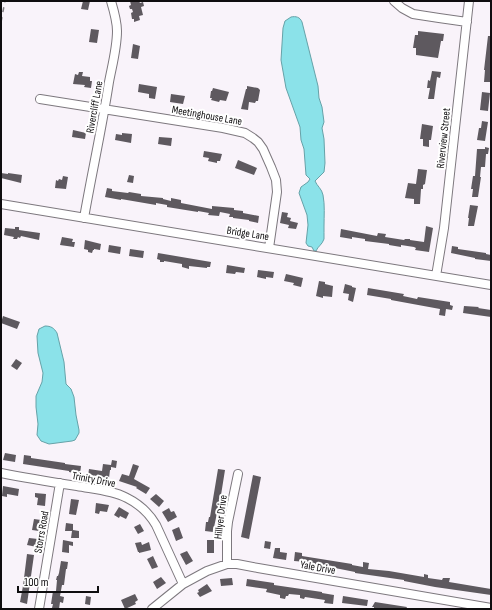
<svg xmlns="http://www.w3.org/2000/svg" width="492" height="610" viewBox="0 0 492 610" font-family="'Sofia Sans Condensed',sans-serif">
<style>
.water{fill:#8be2e9;stroke:#66a2a8}
.building{fill:#5e595f}
.lines{fill:none;stroke-linecap:round;stroke-linejoin:round}
.minor-casing{stroke:#7d787e;stroke-width:10}
.minor{stroke:#fff;stroke-width:8}
.rail{stroke:#807c80;stroke-width:1.5;stroke-dasharray:5 5;stroke-linecap:butt}
.labels{text-anchor:middle;stroke-width:4;stroke-linejoin:round;paint-order:stroke}
.street-label{font-size:11px;fill:#0f0d0f;stroke:#fff}
</style>
<rect width="100%" height="100%" fill="#f9f3fa"/>
<path class="water" d="M291,17C296,16 300,17 302,22L318,86L319,98L322,107L324,122L322,128L324,139L325,163L324,172L315,181C317,186 322,189 323,195C325,205 324,216 324,226C324,230 324,235 324,239C322,245 318,246 316,251H314L312,247L308,246L306,243L308,225L307,215L299,193L301,187L308,182L310,179L306,175L304,149L301,140L300,127L286,88L281,60L283,28L285,21Z
M45,326C51,326 54,328 57,333L64,362L66,384L71,389L74,397L76,415L79,430V433L75,440L72,441L49,444L41,441L37,435L38,424L36,407V396L42,382L43,373L38,353L37,336L39,329Z"/>
<path class="building" d="M83,1H90L88,10L81,9Z
M130,1H139L140,3L143,2L144,6L141,7L143,15L139,16L140,20L134,22V19H132L131,13L133,12L132,9H130L129,6L131,5Z
M91,29L99,30L97,43L89,42Z
M418,31L444,34L443,41H441L438,58L416,55V48H413L415,35H418Z
M488,36H491V82H484L485,70H484Z
M133,44L140,46L138,59L131,58Z
M432,71L441,72L440,78L437,77L434,99H428L430,88H427L428,80L430,81Z
M79,72H83L82,76L90,77V81H92L91,88L84,87L85,85L73,84L75,74L78,75Z
M139,84L157,87L155,99L149,98V94L138,92Z
M247,86L258,88L260,90L258,101H256L255,103L249,102L248,110L241,109L246,89H247Z
M213,88L229,92L226,101L220,100L219,102L211,100L212,98H210L211,91H212Z
M482,92L490,93L488,111L480,110Z
M171,94L185,96L183,104L170,102Z
M482,121L488,122L485,141L477,140L479,128H481Z
M422,124L433,126L431,140H429V147L423,146V139H420Z
M73,130L86,133L85,139L72,137Z
M122,133L132,134L131,143L115,140L116,134L122,135Z
M159,137L172,138L171,146L158,144Z
M485,147L489,148L488,154H486L485,167H481L480,177H481L478,197H472L473,189H471L473,176H475L477,149H485Z
M204,151L222,154L220,161H217V163L208,161L209,158L203,157Z
M238,160L257,168L254,175L235,168Z
M418,169L427,170L425,184L423,185V189H421L420,204H414V199L405,198L408,183L416,184Z
M1,173L8,174V173L22,175L21,183L1,178Z
M129,175L134,176L133,183L127,182Z
M63,176L68,177L66,189L55,188L56,180L58,181L59,179L62,180Z
M107,188L112,189V191L128,193L129,192L141,194V196L163,198V199L171,201V198L181,200V203L212,209V206L234,208V210L243,211V213L259,216L258,223L249,221V220L233,218V217H229L230,214L220,212L219,216L208,215L209,213L198,211V212L167,207V205L156,203V205L121,199V200L105,197Z
M470,205L478,206L474,226H468L469,218H468Z
M282,212L288,213L287,217L291,218L290,221L298,223L296,229L288,228L289,225L280,223Z
M426,226L433,228L429,252L415,250L416,248L414,247L401,245V247L389,245V244L365,241V239L352,237V239L340,237L341,229L377,236L378,233L386,234L385,237L404,240L405,239H410V240L424,242Z
M15,227H19V230L40,233L39,240L21,236L20,238L18,237L17,239H13L14,237L4,235L5,228L15,229Z
M62,237L73,239L72,242H75L74,247L60,245Z
M85,240L101,244L100,250L94,249V250H93L92,253L88,252V250L84,249Z
M109,245L121,247L120,254L108,252Z
M452,246L458,247V249L486,253V254L491,255V261L475,259V258L451,253Z
M130,249L144,251L143,258L129,256Z
M158,253L211,262L210,267H207V268L189,266V269L182,267V264L164,261V262H160V260L157,259Z
M227,265L245,268L244,273L236,272L235,274L226,273Z
M258,270L274,272L273,278L266,277V279L257,277Z
M286,274L303,278L301,287L293,285L294,283L284,281Z
M319,281L325,282V284L333,286L332,297L323,296V298L316,296Z
M345,284L352,286V287L356,288L353,302L348,300L349,294L343,293Z
M368,288L404,294L403,296L417,299L418,297L450,302V305L453,306L452,310L446,309L445,316L439,315L440,309L391,300V299L367,295Z
M464,306L479,307L478,308L491,310V317L463,313Z
M3,316L20,322L17,329L1,323Z
M16,359L22,363L17,370L11,366Z
M5,453L16,455L15,462L3,460Z
M24,455L31,456V458L65,463V464L81,466L80,474L69,472V471L23,464Z
M112,460L117,461L116,468L111,467V470H110L109,478L88,476L89,469L102,471L103,464L111,465Z
M133,464L139,466L134,479L150,488L146,494L136,488L137,487L119,481L122,474L129,476Z
M218,469L225,470L218,514L217,513L213,532L205,531L206,522H208L209,517H210Z
M253,475L261,477L249,539L241,537Z
M3,486L19,489L18,496L7,494V497L2,496Z
M35,493L46,494L45,506L37,505L38,498L35,497Z
M156,494L164,501L159,507L150,499Z
M71,499L79,500L76,515L69,514Z
M96,503L109,505L107,512L100,511L99,514L95,513Z
M119,507L129,513L126,519L120,516L119,518L114,515Z
M169,508L171,512L174,511L177,517L168,522L162,512Z
M34,519L41,520L39,531L32,530Z
M66,523L73,524V530L79,531V538H71L72,531H65Z
M140,524L144,531L138,534L134,527Z
M179,527L183,538L176,541L172,530Z
M29,538L38,539L37,547L27,545Z
M63,540L73,542V546L69,545V553L62,552Z
M207,540H214V553H207Z
M265,541L271,542L270,549L264,548Z
M141,542L142,545L149,542L151,550L139,553V552H138L135,543Z
M275,548H280V552L287,553L286,560L273,558Z
M187,551L193,561L186,565L180,554Z
M295,552L302,553V556L352,564V565L363,567V562L369,563L368,569L389,571L424,577V574L428,575V578L442,580L443,578H450L449,582L491,589V595L435,587L404,581V580L355,573V572L335,568L306,565L307,562L294,561Z
M27,554L34,555L27,604L20,602L23,586Z
M153,556L158,567L152,569L147,559Z
M61,561L68,562L67,569H66L64,585H62L60,596L64,597L63,603L60,602L59,609L52,608L53,604H51L53,591H56L57,580H56L57,576H58L59,573Z
M161,577L166,583L157,589L153,582Z
M232,578L233,585L221,586L220,579Z
M247,579L274,583V585L322,592V593L334,595L333,604L324,603L325,600L305,597L304,599L300,598V595L289,594L288,596H286L285,599L280,598V595L266,592L267,589L246,586Z
M207,584L212,591L200,597L197,593L199,592L198,590Z
M135,594L138,600L135,602L136,604L125,609L121,600Z
M86,596L91,597L90,605L85,604Z
M343,596L368,600L367,606L342,603Z
M375,602L407,607L406,609L374,608V607H372Z"/>
<g class="lines">
<g class="minor-casing">
<path id="minor" d="M394,1L402,8L413,14L439,18L467,22
M40,99L223,128L245,133L253,138L258,142L263,149L271,167L276,180L277,192L269,248
M1,204L491,285
M84,218C92,172 102,128 109,82C112,66 117,48 117,31C117,21 114,11 111,1
M436,276L444,228L469,1
M1,473C26,478 51,482 77,486C93,489 112,490 127,498C139,504 149,513 156,525L183,584
M227,564V531L228,522L238,474
M39,609L60,483
M152,609L183,584L207,571L227,564H237L258,568L491,608"/>
</g>
<use href="#minor" class="minor"/>
<path class="rail" d="M1,22L5,1"/>
</g>
<g class="labels">
<g class="street-label">
<text transform="translate(94 107) rotate(-80)" y="4">Rivercliff Lane</text>
<text transform="translate(207 115) rotate(10)" y="4">Meetinghouse Lane</text>
<text transform="translate(443 138) rotate(-84)" y="4">Riverview Street</text>
<text transform="translate(248 233) rotate(9)" y="4">Bridge Lane</text>
<text transform="translate(94 479) rotate(11)" y="4">Trinity Drive</text>
<text transform="translate(220 517) rotate(-83)" y="4">Hillyer Drive</text>
<text transform="translate(41 532) rotate(-80)" y="4">Storrs Road</text>
<text transform="translate(318 567) rotate(10)" y="4">Yale Drive</text>
</g>
</g>
<rect width="492" height="610" fill="none" stroke="#0f0d0f" stroke-width="4"/>
<path d="M18 586v6h80v-6" fill="none" stroke="#0f0d0f" stroke-width="2"/>
<text x="24" y="586" font-size="12" fill="#0f0d0f" stroke="#ffffff" stroke-width="3" paint-order="stroke">100 m</text>
</svg>
